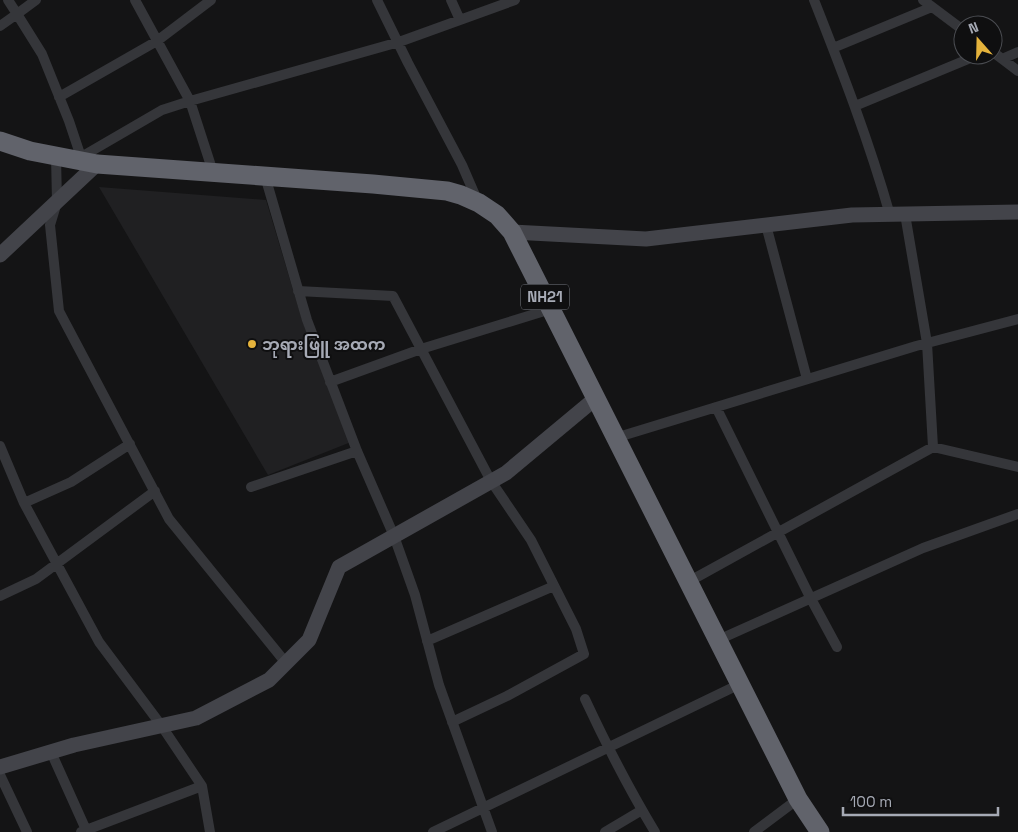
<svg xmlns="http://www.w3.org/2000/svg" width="1018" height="832" viewBox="0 0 1018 832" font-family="'Space Grotesk','Noto Sans Myanmar',sans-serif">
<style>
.built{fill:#202022}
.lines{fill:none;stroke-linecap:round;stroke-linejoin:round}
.street{stroke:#35363a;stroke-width:10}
.secondary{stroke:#43444a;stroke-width:15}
.highway{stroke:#61636b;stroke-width:19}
.poi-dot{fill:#e5b33c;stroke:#0f0f10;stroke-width:2}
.labels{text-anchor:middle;stroke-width:4;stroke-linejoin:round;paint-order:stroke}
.shield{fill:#0f0f10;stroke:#797c84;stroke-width:1}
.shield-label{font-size:15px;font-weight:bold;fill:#a6aab5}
.poi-label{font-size:16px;font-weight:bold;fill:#a6aab5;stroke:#0f0f10;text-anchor:start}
</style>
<rect width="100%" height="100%" fill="#141415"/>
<path class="built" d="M99,187L266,200L302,320L351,442L268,475Z"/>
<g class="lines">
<path class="street" d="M36,0L17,14L42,54L69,121L81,157
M135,0L190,101L213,172
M377,0L408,63L462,165L478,202
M451,0L460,20
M814,0C842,71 869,141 890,215
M923,0L963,30
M0,26L17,14L8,0
M833,48L932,7
M993,52L1018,71
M1002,59L1018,52
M59,97L157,41L211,0
M855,106L978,55
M56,156L57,202L50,225L59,311L169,519L286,663
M76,160L162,110L190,101L399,42L515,0
M265,176L307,320L357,451L394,536L415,595L439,685L492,832
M905,214L927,343L933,447
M766,225L807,379
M298,291L393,296L491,481L531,540L576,629L584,654L507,696L452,722
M330,382L421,349L551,309
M716,407L810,597L837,647
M615,438L916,346L1018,319
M0,446L24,503L99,642L161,725L202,786L210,832
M251,487L357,451
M24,503L71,482L130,444
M688,582L933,447L1018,467
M0,596L36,579L155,491
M718,640L923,548L1018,514
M427,641L554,586
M585,699C606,744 629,789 655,832
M51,752L87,832
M0,775L27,832
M81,832L202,786
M433,832L740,684
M605,832L642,810
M754,832L798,799"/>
<path class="secondary" d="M512,232L646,239L852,215L1018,212
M0,255L97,164
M0,767L74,745L196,718L269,680L309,640L339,567L506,473L596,398"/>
<path class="highway" d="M0,141L30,151L97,164L373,184L447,191L461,195L479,203L497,215L512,232L798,799L820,832"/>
</g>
<circle class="poi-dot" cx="252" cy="344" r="5"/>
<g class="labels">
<rect class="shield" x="521" y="284.5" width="48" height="25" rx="4"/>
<g class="shield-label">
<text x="545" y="302">NH21</text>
</g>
<g class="poi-label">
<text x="262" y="350">ဘုရားဖြူ အထက</text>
</g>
</g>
<g transform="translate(978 40) rotate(340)"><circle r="24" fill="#0f0f10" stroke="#4b4d52"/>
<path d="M0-4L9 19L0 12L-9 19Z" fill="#e5b33c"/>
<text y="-8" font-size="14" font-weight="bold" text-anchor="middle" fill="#a6aab5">N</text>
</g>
<path d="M843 807v8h155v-8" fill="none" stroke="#a6aab5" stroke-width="2.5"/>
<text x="850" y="807" font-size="15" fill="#a6aab5" stroke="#0f0f10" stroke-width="4" paint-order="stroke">100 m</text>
</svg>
